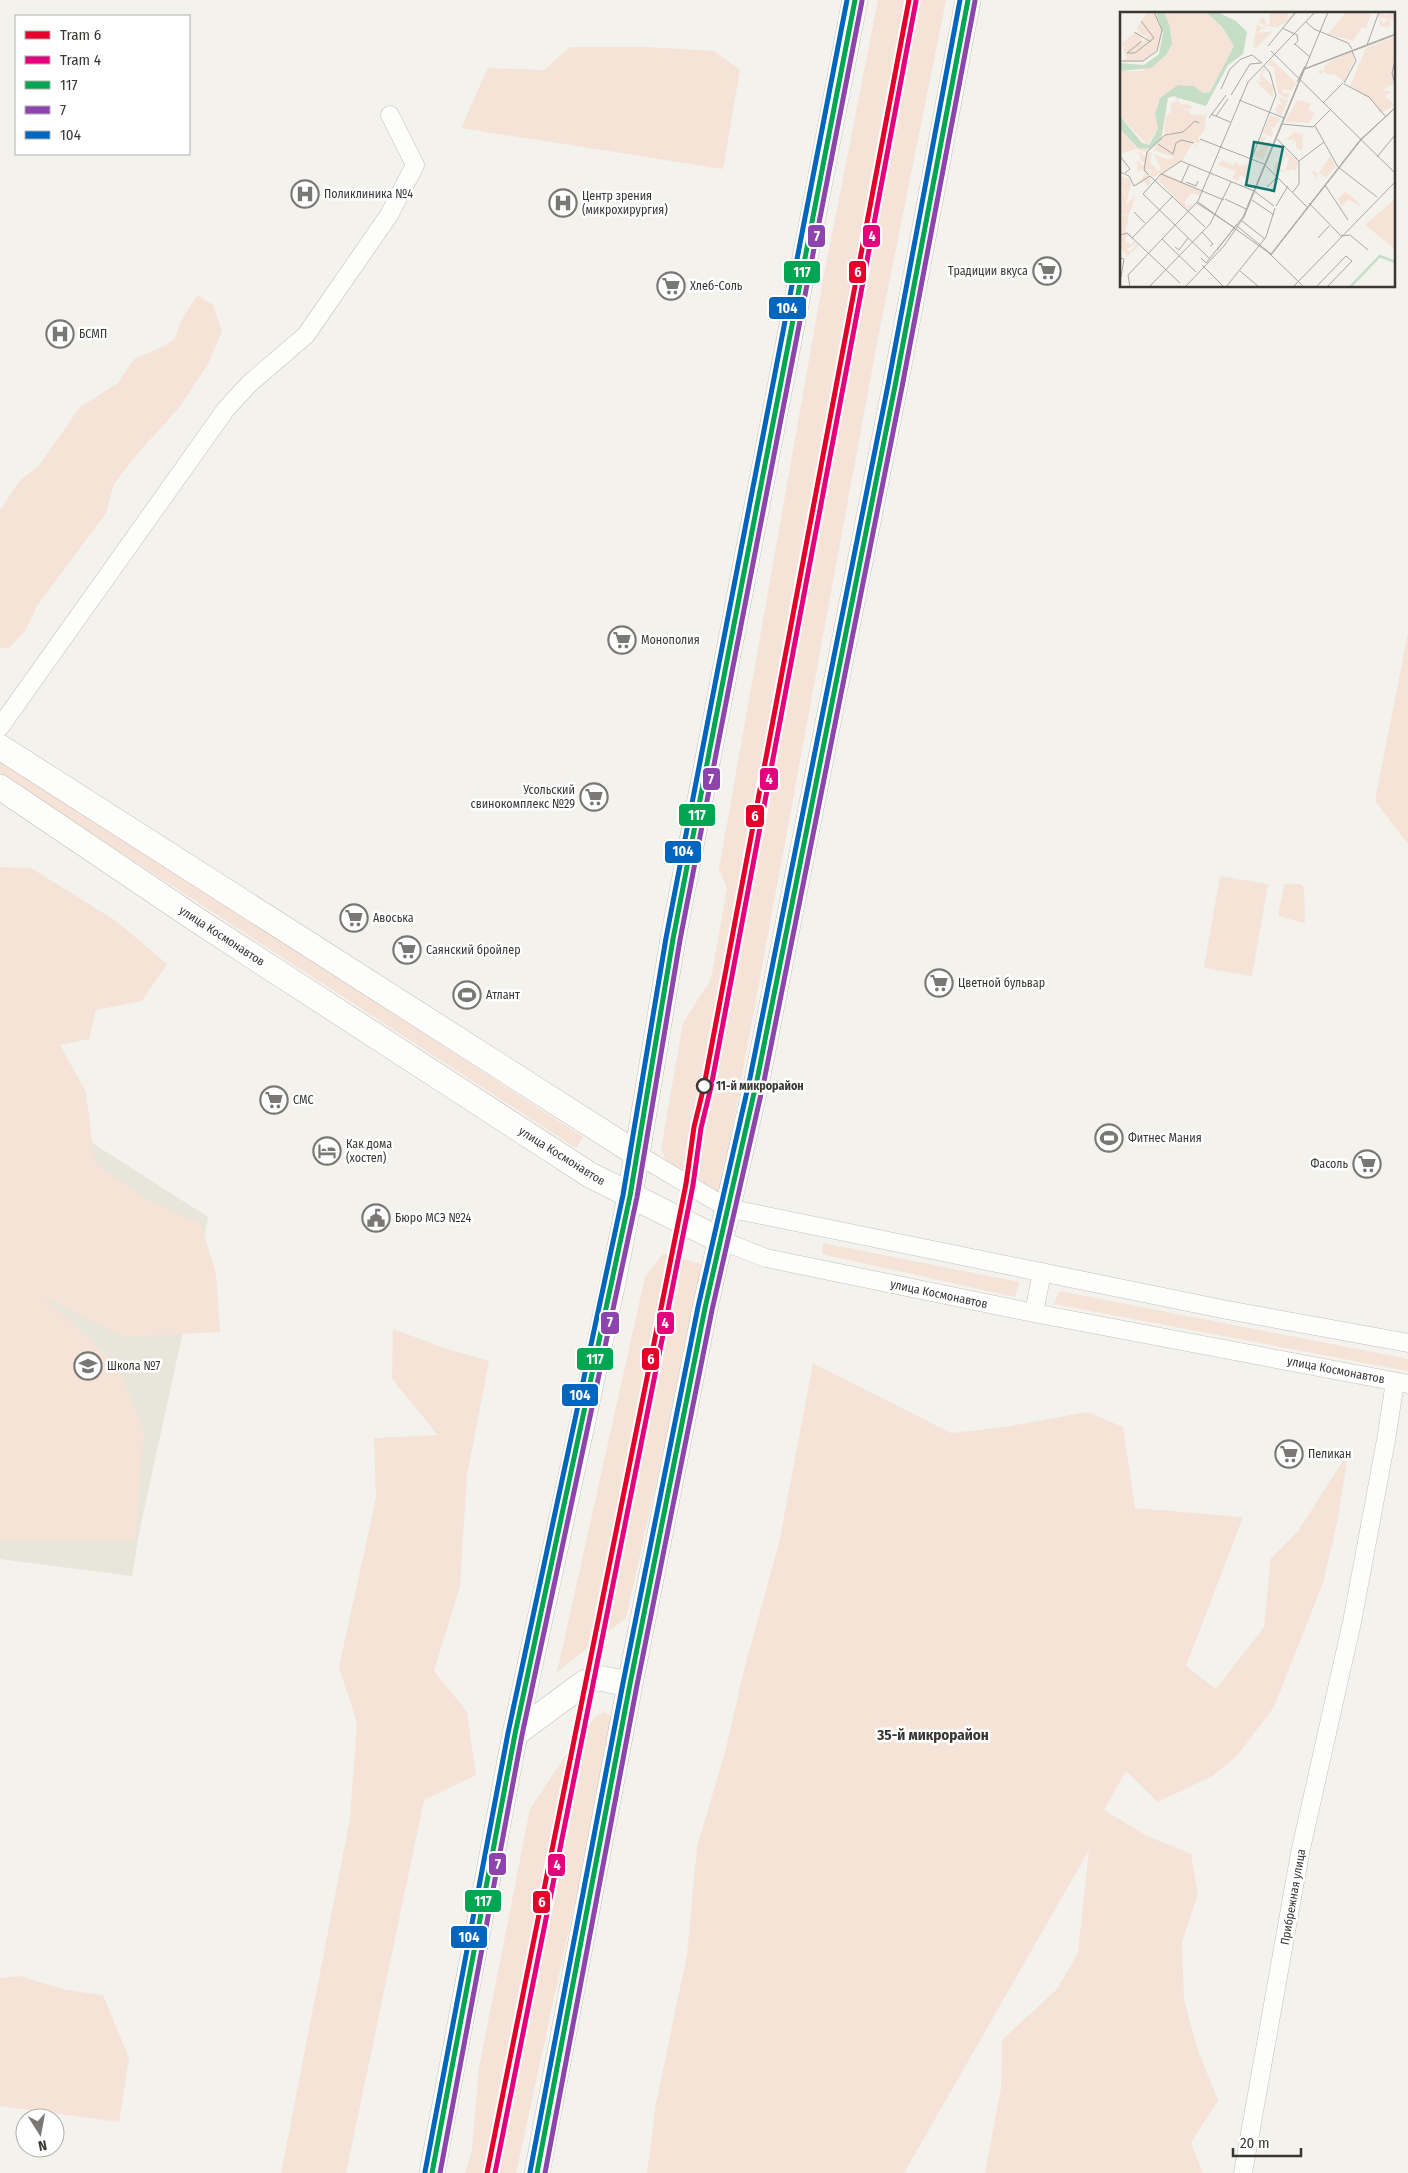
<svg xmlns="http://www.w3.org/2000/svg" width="1408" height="2173" viewBox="0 0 1408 2173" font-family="'Fira Sans Condensed',sans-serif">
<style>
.built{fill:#e8e5da}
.green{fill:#f5e3d8}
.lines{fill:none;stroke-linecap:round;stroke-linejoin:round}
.street-casing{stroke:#c2c0bd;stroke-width:19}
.secondary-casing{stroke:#c2c0bd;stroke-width:26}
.street{stroke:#fdfdfc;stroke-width:18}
.secondary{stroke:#fdfdfc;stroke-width:25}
.bus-1-casing{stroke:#fff;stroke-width:9}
.bus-2-casing{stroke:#fff;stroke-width:9}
.bus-3-casing{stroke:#fff;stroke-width:9}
.bus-1{stroke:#00a651;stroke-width:5}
.bus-2{stroke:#8e44ad;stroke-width:5}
.bus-3{stroke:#0065bd;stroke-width:5}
.tram-1-casing{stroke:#fff;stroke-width:9}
.tram-2-casing{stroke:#fff;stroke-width:9}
.tram-1{stroke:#e4002b;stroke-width:5}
.tram-2{stroke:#e5007d;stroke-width:5}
.stop-dot{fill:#fff;stroke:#383734;stroke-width:2.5}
.labels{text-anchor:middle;stroke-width:5;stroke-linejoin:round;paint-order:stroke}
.poi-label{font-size:12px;fill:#383734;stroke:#fff;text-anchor:start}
.street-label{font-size:12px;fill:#383734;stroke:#fff}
.stop-label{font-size:12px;font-weight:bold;fill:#383734;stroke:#fff;text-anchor:start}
.quarter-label{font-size:15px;font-weight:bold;fill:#383734;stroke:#fff}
.inset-river{fill:none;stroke:#c6ddc6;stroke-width:2.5}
.inset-road{fill:none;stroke:#a8a7a3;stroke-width:1}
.view{fill:#0f766e;fill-opacity:0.15;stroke:#0f766e;stroke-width:2.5}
.inset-edge{fill:none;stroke:#383734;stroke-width:2.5}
.line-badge{stroke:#fff;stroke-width:2}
.badge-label{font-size:14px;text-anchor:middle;font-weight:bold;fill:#fff}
</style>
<rect width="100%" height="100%" fill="#f3f2ed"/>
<path class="built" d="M0,1084L208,1217L139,1533L132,1576L0,1559Z"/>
<path class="green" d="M878,0H946L877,343L719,1200L673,1176L661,1149L683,1023L711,979L727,888L719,869L824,275Z
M570,47H646L714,51L740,70L723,169L461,128L488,68L544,70Z
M197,295L213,305L222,331L208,364L179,408L138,453L114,484L106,513L37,606L25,631L9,648H0V510L21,479L38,467L80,407L118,383L134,359L164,346L175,339L179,325Z
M1408,633V844L1375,801Z
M0,758L583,1137L576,1148L0,774Z
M0,867L31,868L116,921L167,964L142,1001L96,1010L89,1039L60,1045L86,1092L95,1164L148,1200L201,1224L216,1274L220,1332L124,1337L42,1295L119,1367L144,1432L135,1541L0,1540Z
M1220,876L1268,884L1252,976L1204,968Z
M1284,884H1300L1304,888L1305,923L1278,916Z
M823,1243L1019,1282L1015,1297L822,1254Z
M663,1254L705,1265L626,1618L557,1672L645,1277Z
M1059,1291L1408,1359V1371L1054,1304Z
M393,1329L447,1349L489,1361L467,1475L460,1586L434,1671L467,1712L476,1775L424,1800L346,2173H281L350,1819L357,1723L339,1667L376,1498L374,1438L438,1435L392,1379Z
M813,1363L951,1433L1005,1427L1087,1412L1123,1427L1135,1508L1243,1517L1186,1666L1216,1689L1264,1627L1271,1558L1298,1531L1348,1453L1338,1518L1323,1583L1274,1707L1236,1757L1212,1776L1158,1802L1126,1771L1104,1810L1147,1836L1191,1854L1198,1894L1182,1942L1184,2000L1198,2051L1218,2100L1191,2143L1203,2173H985L1001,2088L1002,2040L1057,1989L1078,1953L1089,1850L904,2173H647L656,2104L687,1954L697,1847L725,1752L744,1670L779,1543Z
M605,1712L613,1718L611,1736L516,2173H465L472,2150L479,2068L530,1809L563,1759L595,1717Z
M20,1976L66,1990L103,1995L129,2058L119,2122L0,2106V1978Z"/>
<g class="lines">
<g class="street-casing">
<path id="street" d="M0,727L226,409L249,384L306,335L389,215L415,165L390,115
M637,1154L727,1208L1227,1310L1408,1343
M720,1240L766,1258L1034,1313L1408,1384
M1034,1313L1042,1272
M1243,2173L1300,1853L1352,1622L1386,1440L1395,1382"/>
</g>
<g class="secondary-casing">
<path id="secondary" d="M0,747L637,1154
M0,787L197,920L590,1175L720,1240
M515,1734L584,1683L598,1678L630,1684
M432,2173L515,1734L613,1282L630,1196L673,939L855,0
M537,2173L630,1684L705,1308L757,1080L895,386L968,0"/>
</g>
<use href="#street" class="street"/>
<use href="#secondary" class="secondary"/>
<g class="bus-1-casing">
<path id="bus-1" d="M432,2173L515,1734L630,1196L673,939L855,0
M537,2173L630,1684L705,1308L757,1080L895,386L968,0"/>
</g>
<g class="bus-2-casing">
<path id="bus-2" d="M440,2173L522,1735L637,1197L680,940L862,1
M545,2173L637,1685L712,1310L764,1081L902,387L975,1"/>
</g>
<g class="bus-3-casing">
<path id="bus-3" d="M425,2172L508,1733L623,1195L666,938L847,0
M530,2172L623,1683L698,1307L750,1078L888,385L960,0"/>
</g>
<use href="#bus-1" class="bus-1"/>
<use href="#bus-2" class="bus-2"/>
<use href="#bus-3" class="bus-3"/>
<g class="tram-1-casing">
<path id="tram-1" d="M487,2173L686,1184L694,1127L704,1086L909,0"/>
</g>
<g class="tram-2-casing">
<path id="tram-2" d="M495,2173L693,1185L701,1128L711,1087L916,1"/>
</g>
<use href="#tram-1" class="tram-1"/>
<use href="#tram-2" class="tram-2"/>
</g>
<defs>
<g id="hospital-ring" transform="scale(1.4375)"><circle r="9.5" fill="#fff" stroke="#797875" stroke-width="1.5"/><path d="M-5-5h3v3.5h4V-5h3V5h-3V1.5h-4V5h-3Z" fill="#797875"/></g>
<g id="supermarket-ring" transform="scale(1.4375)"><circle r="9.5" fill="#fff" stroke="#797875" stroke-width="1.5"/><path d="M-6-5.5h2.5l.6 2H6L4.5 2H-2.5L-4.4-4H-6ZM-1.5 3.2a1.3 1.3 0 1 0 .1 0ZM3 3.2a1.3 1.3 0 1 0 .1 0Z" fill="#797875"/></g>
<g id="stadium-ring" transform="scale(1.4375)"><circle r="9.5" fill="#fff" stroke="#797875" stroke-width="1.5"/><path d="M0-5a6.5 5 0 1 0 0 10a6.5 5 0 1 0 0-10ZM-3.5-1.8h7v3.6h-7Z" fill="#797875"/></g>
<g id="hotel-ring" transform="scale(1.4375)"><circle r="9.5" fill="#fff" stroke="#797875" stroke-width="1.5"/><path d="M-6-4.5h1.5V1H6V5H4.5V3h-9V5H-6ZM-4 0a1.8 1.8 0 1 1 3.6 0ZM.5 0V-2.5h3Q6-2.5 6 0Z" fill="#797875"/></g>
<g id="civic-ring" transform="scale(1.4375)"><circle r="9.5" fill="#fff" stroke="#797875" stroke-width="1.5"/><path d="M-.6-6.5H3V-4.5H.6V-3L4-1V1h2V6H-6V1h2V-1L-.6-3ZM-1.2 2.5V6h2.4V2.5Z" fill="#797875"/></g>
<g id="school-ring" transform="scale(1.4375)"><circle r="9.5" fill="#fff" stroke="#797875" stroke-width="1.5"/><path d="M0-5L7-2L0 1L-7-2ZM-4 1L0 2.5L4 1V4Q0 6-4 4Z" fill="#797875"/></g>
</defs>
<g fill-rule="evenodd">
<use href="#hospital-ring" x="305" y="194"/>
<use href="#hospital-ring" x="563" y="203"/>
<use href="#supermarket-ring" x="1047" y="271"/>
<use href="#supermarket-ring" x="671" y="286"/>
<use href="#hospital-ring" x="60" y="334"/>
<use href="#supermarket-ring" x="622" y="640"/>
<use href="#supermarket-ring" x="594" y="797"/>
<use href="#supermarket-ring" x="354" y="918"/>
<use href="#supermarket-ring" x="407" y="950"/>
<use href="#supermarket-ring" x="939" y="983"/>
<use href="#stadium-ring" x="467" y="995"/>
<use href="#supermarket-ring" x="274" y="1100"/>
<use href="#stadium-ring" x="1109" y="1138"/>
<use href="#hotel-ring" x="327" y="1151"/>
<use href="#supermarket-ring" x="1367" y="1164"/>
<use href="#civic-ring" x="376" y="1218"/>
<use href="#school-ring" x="88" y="1366"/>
<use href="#supermarket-ring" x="1289" y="1454"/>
</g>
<circle class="stop-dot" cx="704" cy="1086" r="7"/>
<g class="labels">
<g class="poi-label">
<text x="324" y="198">Поликлиника №4</text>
<text x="582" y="200">Центр зрения<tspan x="582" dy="14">(микрохирургия)</tspan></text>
<text x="1028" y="275" text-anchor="end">Традиции вкуса</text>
<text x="690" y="290">Хлеб-Соль</text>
<text x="79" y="338">БСМП</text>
<text x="641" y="644">Монополия</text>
<text x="575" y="794" text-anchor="end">Усольский<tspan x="575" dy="14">свинокомплекс №29</tspan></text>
<text x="373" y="922">Авоська</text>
<text x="426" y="954">Саянский бройлер</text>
<text x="958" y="987">Цветной бульвар</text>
<text x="486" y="999">Атлант</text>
<text x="293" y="1104">СМС</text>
<text x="1128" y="1142">Фитнес Мания</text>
<text x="346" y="1148">Как дома<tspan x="346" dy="14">(хостел)</tspan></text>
<text x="1348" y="1168" text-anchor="end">Фасоль</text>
<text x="395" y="1222">Бюро МСЭ №24</text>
<text x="107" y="1370">Школа №7</text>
<text x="1308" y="1458">Пеликан</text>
</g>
<g class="street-label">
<text transform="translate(222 936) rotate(33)" y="4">улица Космонавтов</text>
<text transform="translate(562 1156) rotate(32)" y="4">улица Космонавтов</text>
<text transform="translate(939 1294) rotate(12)" y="4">улица Космонавтов</text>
<text transform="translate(1336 1370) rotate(11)" y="4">улица Космонавтов</text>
<text transform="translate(1293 1897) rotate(-80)" y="4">Прибрежная улица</text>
</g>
<g class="stop-label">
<text x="716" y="1090">11-й микрорайон</text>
</g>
<g class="quarter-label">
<text x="933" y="1740">35-й микрорайон</text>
</g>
</g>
<g transform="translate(1120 12)">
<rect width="275" height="275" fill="#f3f2ed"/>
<path d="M27,0H35L40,10L42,22L39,35L23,50H0L7,46L3,37L6,34L0,35L4,29L17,20L21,23V32L27,26V23L23,25L25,22L23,24L17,16ZM44,0H86L102,16L114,34L90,80L83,81L74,74L58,73L37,91L35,101L38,117L27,133L0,104V59H22L46,43L52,22ZM149,0H169L167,6L175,0L169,9L157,15L146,14L138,10L142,5L146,8L145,13H150ZM226,0H252L246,16L242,15L233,29L208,22ZM259,0L265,3L275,0V8L269,7L271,14L261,15L259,8L261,6L264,12L268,7L258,5ZM137,13L146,17H141L138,21L153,19L135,37L133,31ZM275,25L274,72L262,78L271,80L265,84L275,93L260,101L253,89L230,74L246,36ZM232,40L234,50L224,70L215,62L209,63L202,58L203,62H199V58H205L204,54L211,49ZM151,47L176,71L171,79L162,77L163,81H170L168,87L158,82L154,56L150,53L146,55ZM143,56L145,58L142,63L153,74V86L136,69L144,70L139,67ZM157,85L168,88L162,103H157L156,97L158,92L163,93ZM58,88L61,93L67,92L74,96L63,97L70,99L69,102L80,103L76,106L82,102L84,105L87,99L84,119L78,126L81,129L74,136V133L78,132L74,129L62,149L34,165L29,162L33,158L26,157L31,171L27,174L24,169L15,175L20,170L16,166L21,169L25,161L22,156L18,160L17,148L23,154L25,149L21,150L19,141L12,140H20L25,145L26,140L16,137L0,142V117L16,135L31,137L27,140L32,141L30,150L38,159L41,158L34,142L48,148L54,145L33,138L45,123L50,122L49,118L48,122L44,121L46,103L51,100L50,92ZM177,88L191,91L188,98L195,100L192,106L189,111L166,110L164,112ZM150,103L160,107L154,116L149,114L153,120L152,125L143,121ZM174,120L183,122L182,139L176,135V127L173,132V127L166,128ZM141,125L147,126L141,130L142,134L151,128L143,148L135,144L136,140L133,144L135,140L139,138ZM160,136L178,148L176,159L172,157L165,159L169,147L166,143L160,155L164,160L154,159L155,151L162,148L164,141ZM210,144L216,154L206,166L200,161L197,165L199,169L192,161L195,158L197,164ZM103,148L113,153L115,149L120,154L127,152L130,157L126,166L120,163L118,169L112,166L116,159L98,153ZM44,161L81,179L80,184L71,181L64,191L67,194L73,191L68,199L37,167ZM2,165L10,167L11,172L6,193L16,183L9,203L0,202V176L6,184L0,172ZM225,180L233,185L242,195L228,188L221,195L218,187ZM275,187V237L245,213ZM0,203L9,204L5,220L11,222L12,228L8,223L5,228L11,233L13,229L16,231L7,237L10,240L17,231L19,233L7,245L0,234Z" fill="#f5e3d8"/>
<path d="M36,0H44L50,15L52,32L46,43L31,56L0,59V51L24,53L39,42L43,21ZM86,0H97L116,9L127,20L123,42L108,53L86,94L59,86L53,89L58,86L54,84L48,86L41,128L30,137L18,136L0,117V104L22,131L29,133L38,117L35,101L40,86L58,73L74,74L83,81L90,80L114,34L102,15Z" fill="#c6ddc6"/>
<path class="inset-river" d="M230,275L260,244L275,250"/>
<path class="inset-road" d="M21,9L34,26L15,41H7L22,29M186,10L194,17L228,31L232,37M162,16L177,23L178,29L174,33M14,20L31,30M175,32L190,45M247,33L259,0M148,34L176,0M151,39L275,161M0,49H23L37,39L42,18L34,0M275,49L272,61L275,72M185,57L275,23M177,70L185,54M224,71L236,49L232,39M224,72L249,85L265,104M101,77L110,57L121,47L132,43L142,51M111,83L130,52L141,51M119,88L164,106M203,91L223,71M91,102L110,110M96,104L108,87M89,106L106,83M162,112L193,115L210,98M195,114L218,155L257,185M80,127L144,152L188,196M157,127L179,149M38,132L53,142L56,131L61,128L74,131M0,144L10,157L5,161M257,145L275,123M132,146L156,83L150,61L144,54M179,149L204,130M0,160L9,164L14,174L30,164L85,215M41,162L104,188M29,163L24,158L27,140L45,123L63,120L75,109L79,111M66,170L76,174L78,169M61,171L69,153M205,173L228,208M147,175L158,164M173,180L179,172V149M105,187L126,197M132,188L154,203M78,190L149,241L184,275M77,191L115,216M189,191L220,223M156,194L168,174M14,200L25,211M122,209L145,227M117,214L151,242L240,128L275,96M82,220L93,232L90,234M0,223L7,221L60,271M220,224L230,223L248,238M12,226L53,184M198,226L209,214M42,227L76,260M55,235L59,238L68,226M97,238L117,212M151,243L241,128L275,96M0,246L4,247L1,265M81,246L86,251L123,205L184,57L275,22M89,246L23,182L40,163L61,149L134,179L154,194M82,253L104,275M120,259L139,275M10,275L8,263L78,189L128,70L195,0M29,275L90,212L111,170M65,275L104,234L124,205L208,0M106,275L146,225L155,196M173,275L275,170M196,275L226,244L232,249L207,275"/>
<path class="view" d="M134,130L163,135L154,179L126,173Z"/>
<rect width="275" height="275" class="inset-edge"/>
</g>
<g class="line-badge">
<rect x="807" y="224" width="19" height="24" rx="5" fill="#8e44ad"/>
<rect x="862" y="224" width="19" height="24" rx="5" fill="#e5007d"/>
<rect x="783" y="260" width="38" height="24" rx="5" fill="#00a651"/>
<rect x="848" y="260" width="19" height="24" rx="5" fill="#e4002b"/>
<rect x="768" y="296" width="39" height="24" rx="5" fill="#0065bd"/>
<rect x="702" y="767" width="19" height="24" rx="5" fill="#8e44ad"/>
<rect x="759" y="767" width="20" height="24" rx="5" fill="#e5007d"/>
<rect x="678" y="803" width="38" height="24" rx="5" fill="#00a651"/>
<rect x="745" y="804" width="20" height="24" rx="5" fill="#e4002b"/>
<rect x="664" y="840" width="38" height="24" rx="5" fill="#0065bd"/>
<rect x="600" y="1311" width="20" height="24" rx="5" fill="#8e44ad"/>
<rect x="656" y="1311" width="19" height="24" rx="5" fill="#e5007d"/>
<rect x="576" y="1347" width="38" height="24" rx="5" fill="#00a651"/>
<rect x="641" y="1347" width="19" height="24" rx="5" fill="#e4002b"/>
<rect x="561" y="1383" width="38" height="24" rx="5" fill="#0065bd"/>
<rect x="488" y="1852" width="19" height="24" rx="5" fill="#8e44ad"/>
<rect x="547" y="1853" width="19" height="24" rx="5" fill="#e5007d"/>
<rect x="464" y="1889" width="38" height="24" rx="5" fill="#00a651"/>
<rect x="532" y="1890" width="19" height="24" rx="5" fill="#e4002b"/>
<rect x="450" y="1925" width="38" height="24" rx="5" fill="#0065bd"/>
</g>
<g class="badge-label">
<text x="817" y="241">7</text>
<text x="872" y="241">4</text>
<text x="802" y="277">117</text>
<text x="858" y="277">6</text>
<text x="787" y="313">104</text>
<text x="711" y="784">7</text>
<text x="769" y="784">4</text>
<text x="697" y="820">117</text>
<text x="755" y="821">6</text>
<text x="683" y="856">104</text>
<text x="610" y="1327">7</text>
<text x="665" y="1328">4</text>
<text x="595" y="1364">117</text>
<text x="651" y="1364">6</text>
<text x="580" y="1400">104</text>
<text x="498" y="1869">7</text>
<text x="557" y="1870">4</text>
<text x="483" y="1906">117</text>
<text x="542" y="1907">6</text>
<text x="469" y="1942">104</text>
</g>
<rect x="15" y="15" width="175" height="140" fill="#ffffff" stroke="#afafae"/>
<rect x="25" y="31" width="25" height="8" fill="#e4002b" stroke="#afafae"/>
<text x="60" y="40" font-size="15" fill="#383734">Tram 6</text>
<rect x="25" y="56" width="25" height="8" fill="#e5007d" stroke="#afafae"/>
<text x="60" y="65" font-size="15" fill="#383734">Tram 4</text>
<rect x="25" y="81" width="25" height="8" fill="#00a651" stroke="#afafae"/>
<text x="60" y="90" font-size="15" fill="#383734">117</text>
<rect x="25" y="106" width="25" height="8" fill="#8e44ad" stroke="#afafae"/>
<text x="60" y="115" font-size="15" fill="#383734">7</text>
<rect x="25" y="131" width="25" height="8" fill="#0065bd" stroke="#afafae"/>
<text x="60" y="140" font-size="15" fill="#383734">104</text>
<g transform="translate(40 2133) rotate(169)"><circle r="24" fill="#ffffff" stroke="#afafae"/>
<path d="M0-4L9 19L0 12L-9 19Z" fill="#797875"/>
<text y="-8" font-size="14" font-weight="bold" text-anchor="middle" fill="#383734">N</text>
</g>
<path d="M1233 2148v8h68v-8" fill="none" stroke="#383734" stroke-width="2.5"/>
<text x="1240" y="2148" font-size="15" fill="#383734" stroke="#ffffff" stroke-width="4" paint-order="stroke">20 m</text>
</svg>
